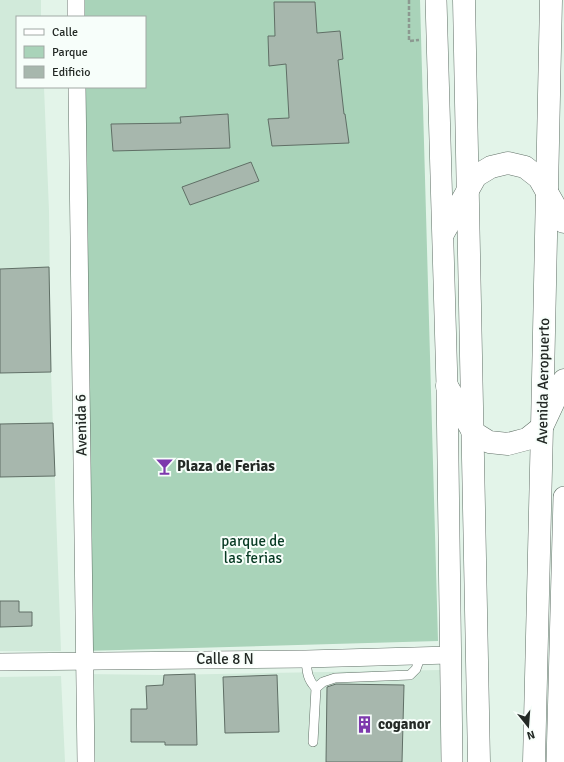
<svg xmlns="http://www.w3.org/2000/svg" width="564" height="762" viewBox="0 0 564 762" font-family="Signika,sans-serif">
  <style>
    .built { fill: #d1eada }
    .green { fill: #a9d3b9 }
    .building { fill: #a7b7ad; stroke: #606f66 }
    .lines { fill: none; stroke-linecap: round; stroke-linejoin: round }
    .service-casing { stroke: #627168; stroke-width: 10 }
    .minor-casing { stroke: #627168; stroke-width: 18 }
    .tertiary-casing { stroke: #627168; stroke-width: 22 }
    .secondary-casing { stroke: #627168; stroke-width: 23 }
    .path { stroke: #8c9890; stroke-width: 2.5; stroke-dasharray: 4 2; stroke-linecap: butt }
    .service { stroke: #fff; stroke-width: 9 }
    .minor { stroke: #fff; stroke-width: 17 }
    .tertiary { stroke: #fff; stroke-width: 21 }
    .secondary { stroke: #fff; stroke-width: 22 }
    .labels { text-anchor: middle; stroke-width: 4; stroke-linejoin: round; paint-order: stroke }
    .street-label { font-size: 15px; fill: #232925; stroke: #f7fefa }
    .poi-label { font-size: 15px; font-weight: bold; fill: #232925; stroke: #f7fefa; text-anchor: start }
    .park-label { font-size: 15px; fill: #073a23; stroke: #f7fefa }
  </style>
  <rect width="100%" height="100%" fill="#e3f4e9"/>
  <g class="built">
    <path d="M0 0H41V17H17V87H44L49 211 51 372 61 651H0Z"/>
    <path d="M440 670 442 762H88L84 674 164 675Z"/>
    <path d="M61 676 65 762H0V677Z"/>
  </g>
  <path class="green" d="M67 0H420L438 641 83 651 69 87H145V17H67Z"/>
  <g class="building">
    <path d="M274 2H315L317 33 340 31 343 59 338 60 344 114H345L349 143 272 146 268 119 289 118 286 64 269 66 268 36H275Z"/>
    <path d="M228 114 230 148 113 151 111 124 181 123 180 117Z"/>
    <path d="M251 162 259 181 190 205 182 187Z"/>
    <path d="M49 267 51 372 0 373V269Z"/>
    <path d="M53 423 55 476 0 477V424Z"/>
    <path d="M0 601H19V612H32V626L0 627Z"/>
    <path d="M195 674 197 745H165V742H131V709H147L146 686 163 685 164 675Z"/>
    <path d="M277 675 279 732 225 733 223 677Z"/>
    <path d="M336 684 404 685 402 762H326L327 687Z"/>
  </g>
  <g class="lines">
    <defs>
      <g id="service">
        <path d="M306 659C307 671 307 679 316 688"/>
        <path d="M313 742 316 688 323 682 335 678 410 675 416 669 421 655"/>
      </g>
      <g id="minor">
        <path d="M76 0V17"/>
        <path d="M77 87 86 762"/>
        <path d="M0 662 306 659 450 655"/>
      </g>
      <g id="tertiary">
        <path d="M436 0 447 386 452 762"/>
        <path d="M557 762 564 497"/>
      </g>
      <g id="secondary">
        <path d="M464 0 479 762"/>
        <path d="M444 232 476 176 491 167 508 163 525 167 539 178 564 222"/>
        <path d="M447 386 473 432 489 442 508 444 527 439 542 427 564 380"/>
        <path d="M534 762 542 427 551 0"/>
      </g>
    </defs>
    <use href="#service" class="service-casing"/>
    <use href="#minor" class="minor-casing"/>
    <use href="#tertiary" class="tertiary-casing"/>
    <use href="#secondary" class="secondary-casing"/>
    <path class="path" d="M409 0V41L419 40"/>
    <use href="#service" class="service"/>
    <use href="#minor" class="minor"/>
    <use href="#tertiary" class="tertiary"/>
    <use href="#secondary" class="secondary"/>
  </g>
  <defs>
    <symbol id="bar-bare" viewBox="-9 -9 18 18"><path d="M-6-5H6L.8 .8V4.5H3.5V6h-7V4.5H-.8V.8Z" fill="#7d39ad" stroke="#f7fefa" stroke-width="2.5" paint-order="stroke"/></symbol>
    <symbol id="building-bare" viewBox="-9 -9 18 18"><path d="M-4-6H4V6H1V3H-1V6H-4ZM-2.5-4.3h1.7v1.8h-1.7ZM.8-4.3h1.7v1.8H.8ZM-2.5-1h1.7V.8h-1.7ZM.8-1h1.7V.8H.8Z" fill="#7d39ad" stroke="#f7fefa" stroke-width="2.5" paint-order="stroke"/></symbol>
  </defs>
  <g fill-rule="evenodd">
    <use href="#bar-bare" x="152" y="454" width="25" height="25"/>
    <use href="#building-bare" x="352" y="712" width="25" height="25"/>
  </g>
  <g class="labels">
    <g class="street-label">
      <text transform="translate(543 381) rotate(-89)" y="5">Avenida Aeropuerto</text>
      <text transform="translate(81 425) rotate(-91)" y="5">Avenida 6</text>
      <text x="225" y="664">Calle 8 N</text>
    </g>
    <g class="poi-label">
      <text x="177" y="471">Plaza de Ferias</text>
      <text x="378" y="729">coganor</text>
    </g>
    <g class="park-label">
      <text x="253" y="546">parque de<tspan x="253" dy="17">las ferias</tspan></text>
    </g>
  </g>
  <rect x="16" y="16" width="130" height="72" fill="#f7fefa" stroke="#a2a9a5"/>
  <rect x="24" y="29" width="20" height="6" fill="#ffffff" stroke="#a2a9a5"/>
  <text x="52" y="36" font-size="12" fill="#232925">Calle</text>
  <rect x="24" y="46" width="20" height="12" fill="#a9d3b9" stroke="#a2a9a5"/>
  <text x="52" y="56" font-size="12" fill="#232925">Parque</text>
  <rect x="24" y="66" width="20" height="12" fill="#a7b7ad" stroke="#a2a9a5"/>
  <text x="52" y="76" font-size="12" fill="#232925">Edificio</text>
  <g transform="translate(528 726) rotate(163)" stroke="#f7fefa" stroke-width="3" paint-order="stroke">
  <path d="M0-3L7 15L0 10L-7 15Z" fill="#232925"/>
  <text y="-6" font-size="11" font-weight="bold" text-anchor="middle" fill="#232925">N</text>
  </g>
</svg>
